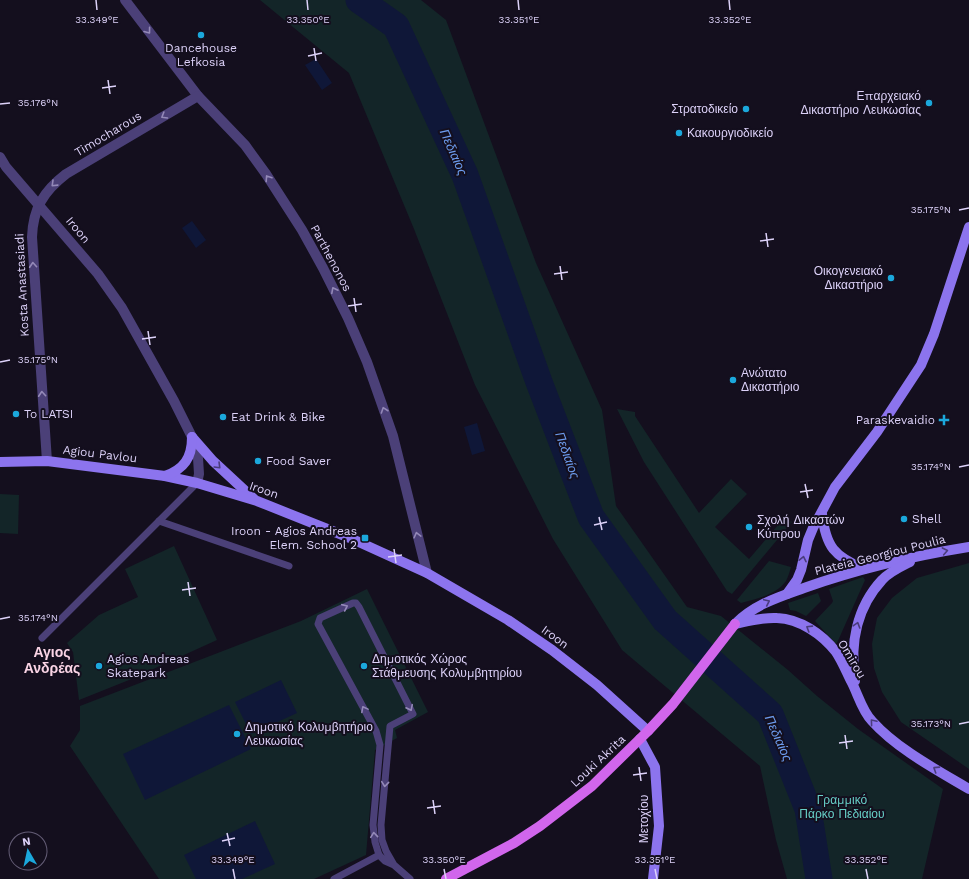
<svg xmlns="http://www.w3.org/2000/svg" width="969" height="879" viewBox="0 0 969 879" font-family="'Work Sans',sans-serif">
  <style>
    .green { fill: #132528 }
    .water { fill: #0f1738 }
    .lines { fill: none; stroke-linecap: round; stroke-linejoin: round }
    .river { stroke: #0f1738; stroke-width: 27 }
    .lane { stroke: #4b4078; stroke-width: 7 }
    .street { stroke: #4b4078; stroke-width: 10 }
    .secondary { stroke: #8c74ee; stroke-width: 10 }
    .primary { stroke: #d166ec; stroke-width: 10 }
    .oneway { stroke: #9489b8 }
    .oneway2 { stroke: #4a3c7c }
    .ticks { fill: none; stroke: #ddd2f9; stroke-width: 1.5 }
    .poi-dot { fill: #1ba8dc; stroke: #140f1e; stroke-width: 1.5 }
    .labels { text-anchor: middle; stroke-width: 4; stroke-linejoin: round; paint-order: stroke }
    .poi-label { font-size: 12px; fill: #ddd2f9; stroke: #140f1e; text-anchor: start }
    .street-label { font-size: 12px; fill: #ddd2f9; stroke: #140f1e }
    .park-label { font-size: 12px; fill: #67d0c8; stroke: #140f1e }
    .water-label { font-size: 13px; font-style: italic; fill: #6c9bed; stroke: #140f1e }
    .quarter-label { font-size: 14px; font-weight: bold; fill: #fad4e5; stroke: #140f1e }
    .ticks-label { font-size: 10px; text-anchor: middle; fill: #ddd2f9; stroke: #140f1e; stroke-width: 4; stroke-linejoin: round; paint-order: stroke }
  </style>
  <rect width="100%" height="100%" fill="#140f1e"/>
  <g class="green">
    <path d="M260 0H421L446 20 536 263 602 410 616 506 687 607 721 616 788 670 817 696 858 729 943 789 922 879H787L776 840 760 766 622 650 553 539 475 385 414 229 349 73Z"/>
    <path d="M617 409 635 412V416L699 513 731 479 747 494 715 527 749 559 785 517 792 522 732 594 727 591 644 462Z"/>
    <path d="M0 494 19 495 18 534 0 533Z"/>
    <path d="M174 546 217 640 129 680 79 700 73 652 67 643 99 615 138 597 125 569Z"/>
    <path d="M769 561 791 567C790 571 788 577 786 581 776 595 756 599 741 603L737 600Z"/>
    <path d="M969 563V769L901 722 882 692 874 668 872 644 877 618 892 598 917 578Z"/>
    <path d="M863 577 865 580 837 643H835L815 621 832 603 833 601 829 589Z"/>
    <path d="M367 589 428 712 395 730 397 738 375 750 366 855 314 879H159L70 746 80 730V706L301 621Z"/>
    <path d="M818 593 821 601 806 616 796 611 790 610 788 603Z"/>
  </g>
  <g class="water">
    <path d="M316 59 332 83 322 90 305 65Z"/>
    <path d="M192 221 206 240 196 248 182 228Z"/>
    <path d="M477 423 485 451 472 455 464 427Z"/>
    <path d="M281 680 297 713 251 734 235 702Z"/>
    <path d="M229 705 251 749 145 800 123 754Z"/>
    <path d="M255 821 275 864 242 879H196L184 855Z"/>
  </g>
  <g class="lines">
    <path class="river" d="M359 0 396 26 465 175 539 382 591 517 665 620 770 714 808 809 819 879"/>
    <g class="lane">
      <path d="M159 521 289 566"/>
      <path d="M42 638 197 483"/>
      <path d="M394 865 386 851 382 840 381 825 390 726 413 714 359 607 356 603H353L320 618 318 624 376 731 380 745 373 825 375 842 379 855 385 861 394 865 410 879"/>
      <path d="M334 879 379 855"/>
    </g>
    <g class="street">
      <path d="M125 0 198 96 245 145 266 174 302 230 323 268 348 318 367 362 393 436 427 573"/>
      <path d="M0 157 6 167 98 274 122 308 174 401 192 437 198 458 199 474 197 483"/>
      <path d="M47 461 32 237C33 208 44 191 66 174L198 96"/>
    </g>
    <g class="secondary">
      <path d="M192 437 213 461 254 499"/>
      <path d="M0 462 47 461 165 476 197 483 257 501 350 538 427 573 508 620 552 650 597 685 648 731"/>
      <path d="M165 476C184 469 192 458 192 437"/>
      <path d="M822 514C826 547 834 556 864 569"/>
      <path d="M787 594 797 580 801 570 808 540 813 528 835 487 877 432 921 365 934 334 969 227"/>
      <path d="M735 624C749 621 763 617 777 618 800 619 822 634 836 652 842 661 846 671 851 681 858 694 862 711 872 721 897 749 937 770 969 789"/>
      <path d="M735 624C755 604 779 597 804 588 858 569 913 556 969 547"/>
      <path d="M855 681C850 645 856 608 882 580 889 572 900 567 910 562"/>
      <path d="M640 739 655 767 659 826 653 879"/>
    </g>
    <path class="primary" d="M446 879 514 843 540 826 592 786 648 731 673 704 735 624"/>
  </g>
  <defs><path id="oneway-chevron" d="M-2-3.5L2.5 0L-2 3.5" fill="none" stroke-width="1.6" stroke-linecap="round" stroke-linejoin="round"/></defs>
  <g class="oneway">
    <use href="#oneway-chevron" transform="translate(148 31) rotate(53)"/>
    <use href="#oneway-chevron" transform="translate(164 116) rotate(149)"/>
    <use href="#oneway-chevron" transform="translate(268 178) rotate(-123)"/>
    <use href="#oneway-chevron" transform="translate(54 184) rotate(136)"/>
    <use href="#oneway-chevron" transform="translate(33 265) rotate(-94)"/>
    <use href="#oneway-chevron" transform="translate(334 290) rotate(-117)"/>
    <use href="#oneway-chevron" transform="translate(42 394) rotate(-94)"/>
    <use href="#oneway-chevron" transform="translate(384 410) rotate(-109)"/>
    <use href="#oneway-chevron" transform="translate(417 535) rotate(-104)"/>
    <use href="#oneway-chevron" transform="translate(345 607) rotate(-24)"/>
    <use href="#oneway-chevron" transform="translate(410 708) rotate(64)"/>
    <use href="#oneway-chevron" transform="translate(364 709) rotate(-118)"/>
    <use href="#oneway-chevron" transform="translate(385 784) rotate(96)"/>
    <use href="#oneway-chevron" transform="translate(374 835) rotate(-96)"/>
  </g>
  <g class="oneway2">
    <use href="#oneway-chevron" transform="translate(218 466) rotate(45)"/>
    <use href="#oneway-chevron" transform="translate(945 551) rotate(-11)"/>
    <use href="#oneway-chevron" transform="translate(803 559) rotate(-78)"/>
    <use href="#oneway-chevron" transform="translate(767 602) rotate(-25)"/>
    <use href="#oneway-chevron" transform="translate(857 625) rotate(-73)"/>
    <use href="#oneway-chevron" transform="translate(809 628) rotate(-148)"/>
    <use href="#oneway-chevron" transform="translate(873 722) rotate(-130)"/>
    <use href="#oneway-chevron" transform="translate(936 769) rotate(-147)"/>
  </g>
  <path class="ticks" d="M96 0 97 10M307 0 308 10M518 0 519 10M729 0 730 10M314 48 316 61M308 56 322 53M108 80 110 94M102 88 116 86M0 104 10 103M959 210 969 208M766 233 768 247M760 241 774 239M560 266 562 280M554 274 568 272M354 298 356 312M348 306 362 304M148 331 150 345M142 339 156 337M0 362 10 360M959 467 969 465M805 484 808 498M800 492 813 490M599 517 602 530M594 525 607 522M394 549 396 563M388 557 402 555M188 582 190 596M182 590 196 588M0 619 10 617M959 724 969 722M845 735 847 749M839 743 853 741M639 767 641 781M633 775 647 773M433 800 435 814M427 808 441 806M227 833 230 846M222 841 235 838M233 869 235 879M444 869 446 879M655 869 657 879M866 869 868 879"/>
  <g class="poi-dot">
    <circle cx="201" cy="35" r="4"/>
    <circle cx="929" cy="103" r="4"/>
    <circle cx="746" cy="109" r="4"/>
    <circle cx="679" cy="133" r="4"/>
    <circle cx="891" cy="278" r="4"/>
    <circle cx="733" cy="380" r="4"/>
    <circle cx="16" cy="414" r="4"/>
    <circle cx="223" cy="417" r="4"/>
    <path d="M942 414h4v4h4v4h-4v4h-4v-4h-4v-4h4z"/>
    <circle cx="258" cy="461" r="4"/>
    <circle cx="904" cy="519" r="4"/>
    <circle cx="749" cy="527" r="4"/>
    <rect x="361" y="534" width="8" height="8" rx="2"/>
    <circle cx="99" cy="666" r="4"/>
    <circle cx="364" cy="666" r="4"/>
    <circle cx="237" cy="734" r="4"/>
  </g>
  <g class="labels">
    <g class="poi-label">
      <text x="201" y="52" text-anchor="middle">Dancehouse<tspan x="201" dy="14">Lefkosia</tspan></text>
      <text x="921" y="100" text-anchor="end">Επαρχειακό<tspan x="921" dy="14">Δικαστήριο Λευκωσίας</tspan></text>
      <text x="738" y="113" text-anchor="end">Στρατοδικείο</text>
      <text x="687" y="137">Κακουργιοδικείο</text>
      <text x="883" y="275" text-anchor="end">Οικογενειακό<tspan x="883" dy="14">Δικαστήριο</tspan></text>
      <text x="741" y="377">Ανώτατο<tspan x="741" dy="14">Δικαστήριο</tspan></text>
      <text x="24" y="418">To LATSI</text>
      <text x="231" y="421">Eat Drink &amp; Bike</text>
      <text x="935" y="424" text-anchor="end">Paraskevaidio</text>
      <text x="266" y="465">Food Saver</text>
      <text x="912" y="523">Shell</text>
      <text x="757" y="524">Σχολή Δικαστών<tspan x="757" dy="14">Κύπρου</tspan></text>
      <text x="357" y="535" text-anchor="end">Iroon - Agios Andreas<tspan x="357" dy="14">Elem. School 2</tspan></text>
      <text x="107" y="663">Agios Andreas<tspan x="107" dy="14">Skatepark</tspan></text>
      <text x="372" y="663">Δημοτικός Χώρος<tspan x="372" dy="14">Στάθμευσης Κολυμβητηρίου</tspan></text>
      <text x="245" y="731">Δημοτικό Κολυμβητήριο<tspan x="245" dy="14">Λευκωσίας</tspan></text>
    </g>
    <g class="street-label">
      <text transform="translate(108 134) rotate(-31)" y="4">Timocharous</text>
      <text transform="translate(78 230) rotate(50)" y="4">Iroon</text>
      <text transform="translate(331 258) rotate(62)" y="4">Parthenonos</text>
      <text transform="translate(22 285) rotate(-93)" y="4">Kosta Anastasiadi</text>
      <text transform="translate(100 454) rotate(7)" y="4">Agiou Pavlou</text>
      <text transform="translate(264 490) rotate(19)" y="4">Iroon</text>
      <text transform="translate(880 555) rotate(-14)" y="4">Plateia Georgiou Poulia</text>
      <text transform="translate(555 637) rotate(36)" y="4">Iroon</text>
      <text transform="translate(852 659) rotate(59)" y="4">Omirou</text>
      <text transform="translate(598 761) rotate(-43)" y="4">Louki Akrita</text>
      <text transform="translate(644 819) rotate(-90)" y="4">Μετοχίου</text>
    </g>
    <g class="park-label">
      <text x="842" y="804">Γραμμικό<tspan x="842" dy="14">Πάρκο Πεδιαίου</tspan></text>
    </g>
    <g class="water-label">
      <text transform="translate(454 152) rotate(66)" y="5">Πεδιαίος</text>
      <text transform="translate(568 455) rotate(70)" y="5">Πεδιαίος</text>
      <text transform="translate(779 738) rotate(66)" y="5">Πεδιαίος</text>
    </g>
    <g class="quarter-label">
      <text x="52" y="657">Αγιος<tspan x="52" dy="16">Ανδρέας</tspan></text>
    </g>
  </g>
  <g class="ticks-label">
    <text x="97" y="23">33.349°E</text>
    <text x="308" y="23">33.350°E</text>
    <text x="519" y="23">33.351°E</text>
    <text x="730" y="23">33.352°E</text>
    <text x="38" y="106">35.176°N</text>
    <text x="931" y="213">35.175°N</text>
    <text x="38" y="363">35.175°N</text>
    <text x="931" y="470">35.174°N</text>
    <text x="38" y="621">35.174°N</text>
    <text x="931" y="727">35.173°N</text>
    <text x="233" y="863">33.349°E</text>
    <text x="444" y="863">33.350°E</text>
    <text x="655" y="863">33.351°E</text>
    <text x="866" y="863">33.352°E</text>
  </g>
  <g transform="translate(28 851) rotate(351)"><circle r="19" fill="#140f1e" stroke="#645d76"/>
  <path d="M0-3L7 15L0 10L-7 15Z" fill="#1ba8dc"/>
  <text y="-6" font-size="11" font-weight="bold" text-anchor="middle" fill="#ddd2f9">N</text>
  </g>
</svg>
